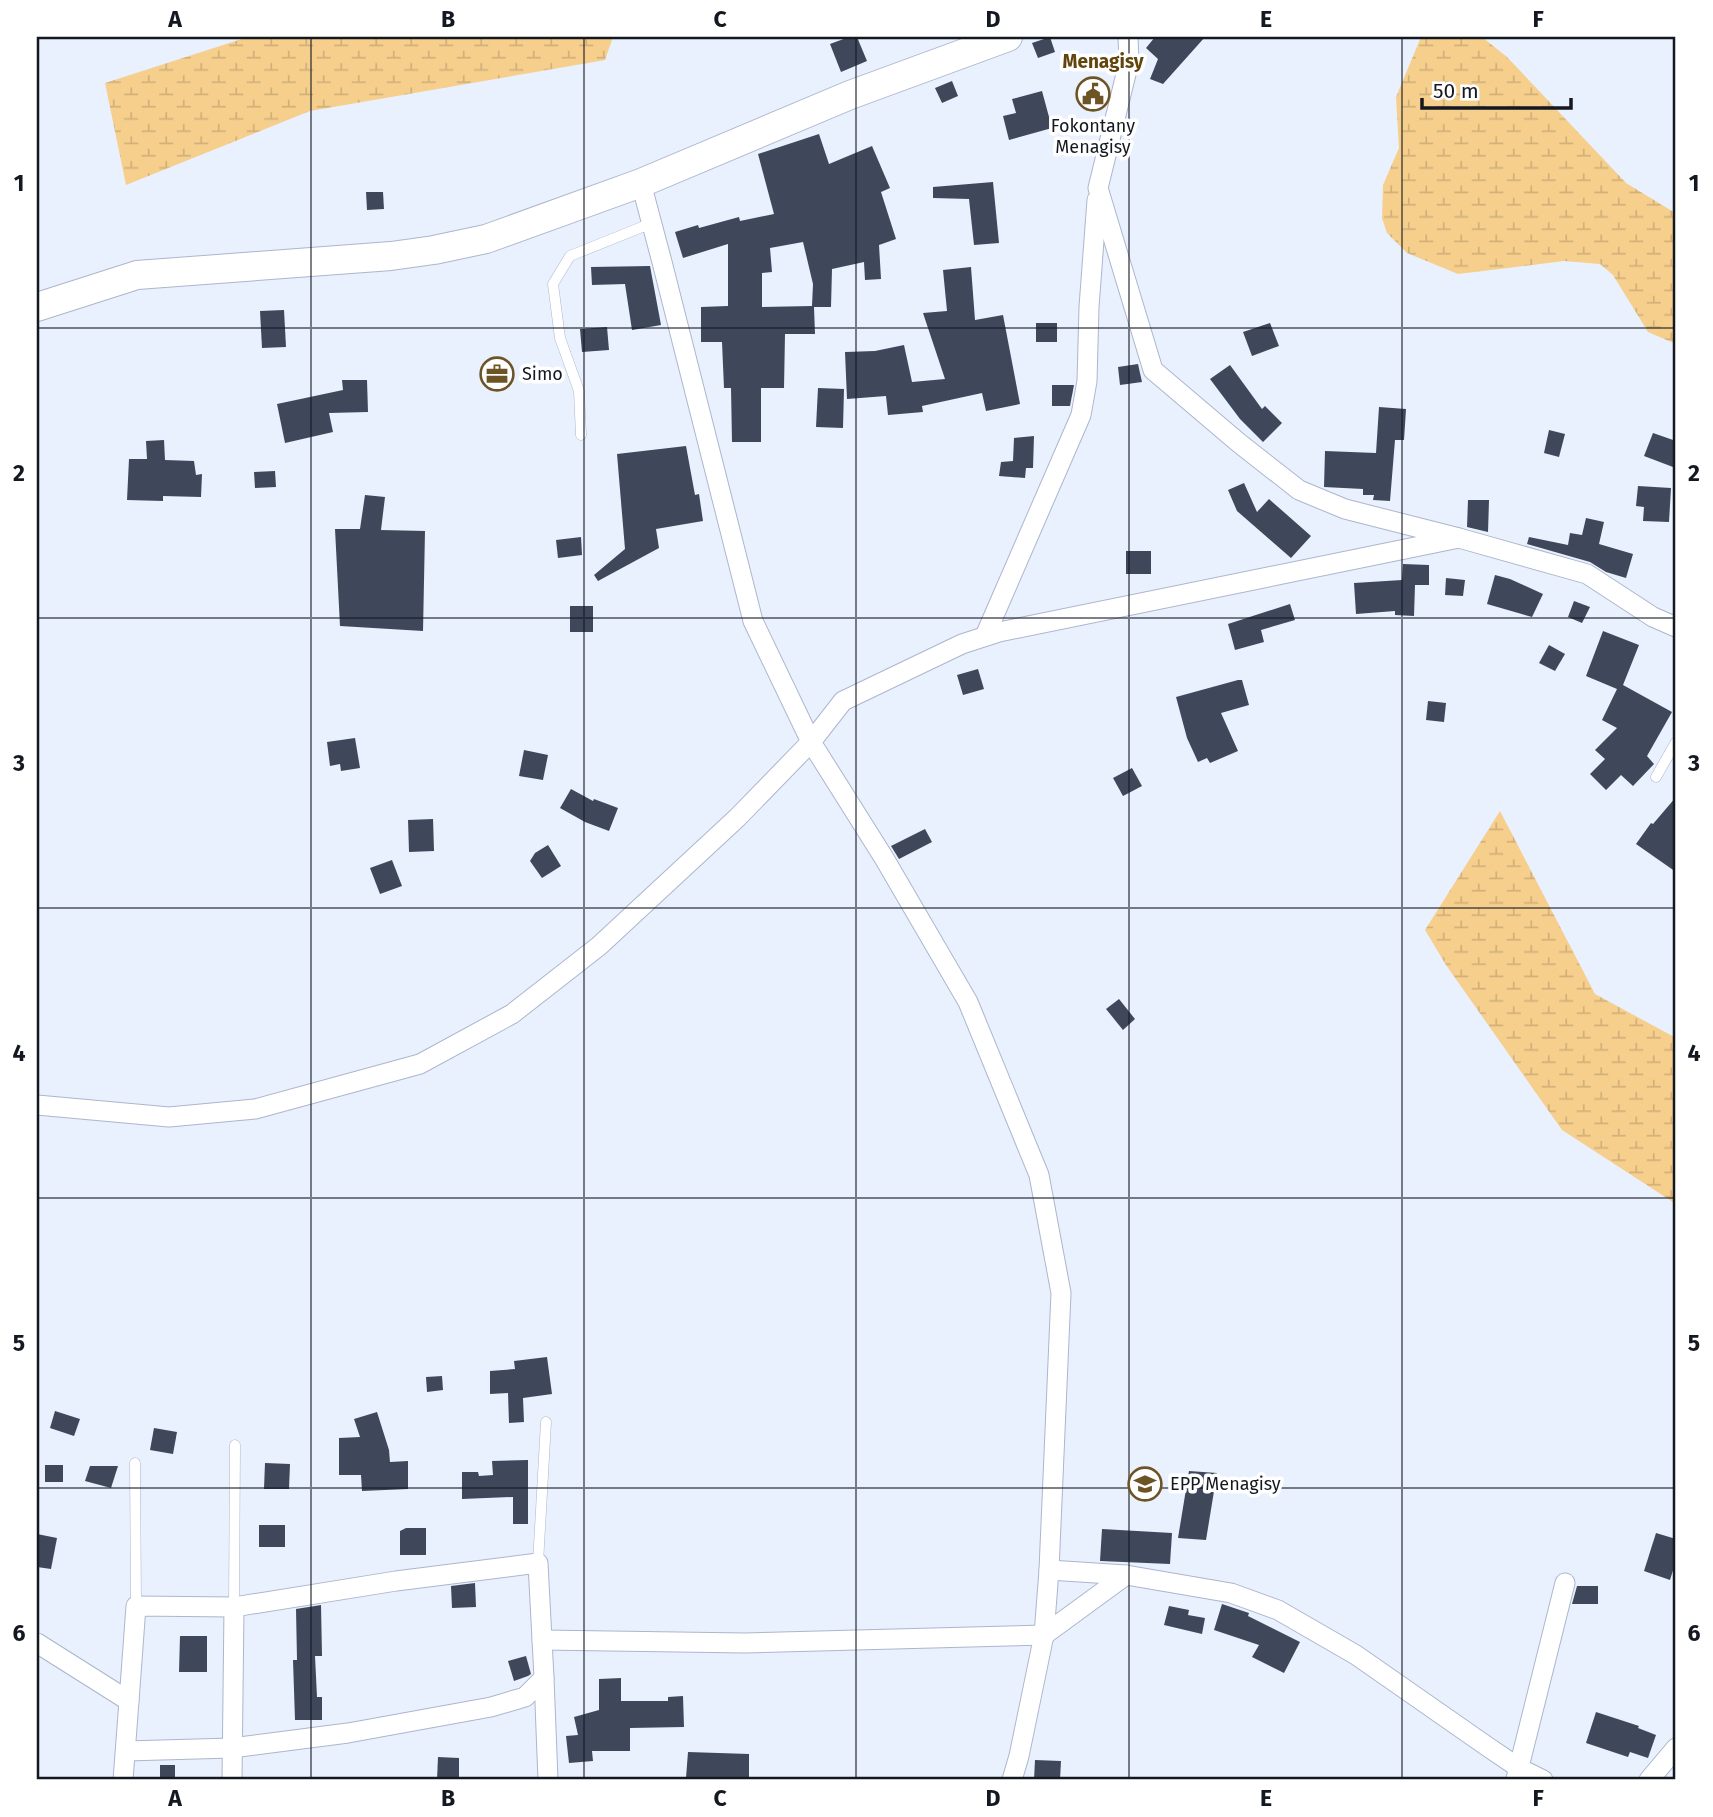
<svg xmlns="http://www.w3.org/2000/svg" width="1713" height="1817" viewBox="0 0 1713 1817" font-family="'Fira Sans',sans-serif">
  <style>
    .wetland { fill: url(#wetland-marsh) }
    .building { fill: #3f485b; fill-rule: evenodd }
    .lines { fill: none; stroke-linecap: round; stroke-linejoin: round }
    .lane-casing { stroke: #acb6cc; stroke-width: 11 }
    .street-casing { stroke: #acb6cc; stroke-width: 21 }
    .secondary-casing { stroke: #acb6cc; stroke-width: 30 }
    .lane { stroke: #fff; stroke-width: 10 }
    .street { stroke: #fff; stroke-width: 19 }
    .secondary { stroke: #fff; stroke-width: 28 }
    .grid { fill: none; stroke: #141820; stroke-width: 2; stroke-opacity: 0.55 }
    .labels { text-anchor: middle; stroke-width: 7; stroke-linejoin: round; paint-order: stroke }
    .poi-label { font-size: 18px; fill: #141820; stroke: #fff; text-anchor: start }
    .neighbourhood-label { font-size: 19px; font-weight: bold; fill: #61450a; stroke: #fff }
    .neatline { fill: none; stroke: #141820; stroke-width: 2.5 }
    .grid-label { font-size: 23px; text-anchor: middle; font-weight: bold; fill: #141820 }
  </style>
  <defs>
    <pattern id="wetland-marsh" width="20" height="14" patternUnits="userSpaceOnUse" patternTransform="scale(1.75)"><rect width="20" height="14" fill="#f6cf8d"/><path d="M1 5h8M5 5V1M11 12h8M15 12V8" fill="none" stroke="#d2b179"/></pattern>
  </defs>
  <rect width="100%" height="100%" fill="#e9f0fe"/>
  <g class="wetland">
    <path d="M248 37H613L605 60 310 111 126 185 105 83Z"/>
    <path d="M1421 37H1482L1507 57 1626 183 1672 211 1676 212V344L1648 332 1613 275 1600 264 1564 261 1458 274 1407 253 1387 233 1382 218 1383 185 1399 148 1396 97Z"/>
    <path d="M1500 811 1595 994 1676 1038V1204L1562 1130 1446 965 1425 930Z"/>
  </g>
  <g class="building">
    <path d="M849 37H857L867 61 841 72 830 44Z"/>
    <path d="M1050 37 1055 52 1038 58 1032 43Z"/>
    <path d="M1155 37H1205L1163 84 1150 79 1158 59 1146 48Z"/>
    <path d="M1097 80 1102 104 1087 107 1082 83Z"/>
    <path d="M952 81 958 96 942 103 935 88Z"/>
    <path d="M1042 91 1052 128 1009 140 1003 116 1016 113 1012 99Z"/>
    <path d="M819 134 829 164 872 146 890 188 881 192 896 239 879 245 881 279 865 280 864 262 832 269 831 307H814L815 334H785L784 388H761V442H732L731 388H724L722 342H701V307L728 306V244L683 258 675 232 698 225 699 228 739 217 740 221 774 214 758 154ZM803 242 813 284 812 306 762 307V273L772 272 770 248Z"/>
    <path d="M993 182 999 243 974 245 969 199 933 198V187Z"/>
    <path d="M366 192H383L384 209 367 210Z"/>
    <path d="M650 266 661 325 632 330 625 284 592 285 591 267Z"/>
    <path d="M971 267 975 320 1003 315 1020 404 986 411 982 393 922 406 923 412 888 415 886 396 847 399 845 352 875 351 904 345 912 382 945 379 923 313 947 311 943 270Z"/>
    <path d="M284 310 286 347 262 348 260 311Z"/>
    <rect x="1036" y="323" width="21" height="19"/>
    <path d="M1270 323 1279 346 1252 356 1243 332Z"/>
    <path d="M607 327 609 350 582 352 580 329Z"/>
    <path d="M1138 364 1142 382 1120 385 1118 367Z"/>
    <path d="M1230 365 1262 409 1265 406 1282 423 1263 442 1240 419 1210 379Z"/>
    <path d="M342 380H367L368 412 329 413 333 432 285 443 277 404 343 390Z"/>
    <path d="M1052 385H1074L1070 406H1052Z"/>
    <path d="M818 388 844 389 843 428 816 427Z"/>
    <path d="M1379 407 1406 409 1404 440H1395L1390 501 1373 500 1374 495H1363V489L1324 487 1325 451 1376 453Z"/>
    <path d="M1549 430 1565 434 1559 457 1544 453Z"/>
    <path d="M1653 433 1676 441V459L1673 467 1644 456Z"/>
    <path d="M1034 436 1033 468H1026L1025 478 999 476 1001 462 1013 461 1014 438Z"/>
    <path d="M164 440 165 460 194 461 196 475 202 474 201 497 163 496V501L127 500 129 459H147L146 441Z"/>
    <path d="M686 446 695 495 699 494 703 521 656 529 659 548 598 581 594 575 625 549 617 454Z"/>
    <path d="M275 471 276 487 255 488 254 472Z"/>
    <path d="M1244 483 1257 512 1269 499 1311 536 1291 558 1237 511 1228 490Z"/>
    <path d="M1638 486 1671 488 1669 522 1643 521 1644 507 1636 506Z"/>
    <path d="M365 495 385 497 381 530 425 531 423 631 340 626 335 529H360Z"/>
    <path d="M1468 500H1489L1488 532 1467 527Z"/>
    <path d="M1586 518 1604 522 1599 544 1633 554 1626 578 1606 572 1590 562 1527 544 1529 537 1568 545 1570 533 1582 535Z"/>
    <path d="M581 537 582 555 558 558 556 540Z"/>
    <rect x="1126" y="551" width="25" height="23"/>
    <path d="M1403 564 1429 565V585H1415L1414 616 1395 615V611L1356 614 1354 583 1402 580Z"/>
    <path d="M1495 575 1510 579 1543 594 1532 617 1487 604Z"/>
    <path d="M1446 578 1465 580 1463 596 1445 595Z"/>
    <path d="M1574 601 1590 607 1582 623 1568 617Z"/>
    <path d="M1290 604 1295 620 1261 630 1264 642 1235 650 1228 624Z"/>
    <rect x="570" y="606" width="23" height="26"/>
    <path d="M1603 631 1639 645 1623 685 1672 712 1647 756 1654 764 1633 786 1621 775 1606 790 1590 774 1605 759 1595 750 1617 728 1602 720 1617 689 1586 676Z"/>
    <path d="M1549 645 1565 654 1555 671 1539 663Z"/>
    <path d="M978 669 984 689 963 695 957 675Z"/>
    <path d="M1238 680H1242L1249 705 1221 713 1238 751 1210 763 1207 758 1198 762 1187 738 1176 697Z"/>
    <path d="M1428 701 1446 703 1444 722 1426 720Z"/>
    <path d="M355 738 360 768 341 771 340 764 330 766 327 742Z"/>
    <path d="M524 750 548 755 543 780 519 776Z"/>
    <path d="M1132 768 1142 786 1123 796 1113 778Z"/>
    <path d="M571 789 593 801 594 799 618 808 609 831 585 822 560 808Z"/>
    <path d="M1676 797V872L1636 844 1651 823 1653 824Z"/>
    <path d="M433 819 434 851 409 852 408 820Z"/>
    <path d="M925 829 932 842 899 859 891 846Z"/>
    <path d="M548 845 561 866 542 878 530 861 535 853Z"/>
    <path d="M392 860 402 886 380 894 370 868Z"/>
    <path d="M1119 999 1135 1019 1123 1030 1106 1009Z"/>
    <path d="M547 1357 552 1394 523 1398 524 1422 509 1423 508 1393 490 1394V1371L515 1369 514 1361Z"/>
    <path d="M442 1376 443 1390 427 1392 426 1377Z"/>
    <path d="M55 1411 80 1419 74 1436 50 1428Z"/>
    <path d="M377 1412 389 1450 390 1462 408 1461V1489L362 1491 361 1475H339V1438L360 1437 354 1419Z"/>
    <path d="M154 1428 177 1432 173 1454 150 1450Z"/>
    <path d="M528 1460V1524H513V1497L462 1499V1472H478L479 1476 493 1475 492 1461Z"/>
    <path d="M265 1463 290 1464 289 1489H264Z"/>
    <rect x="45" y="1465" width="18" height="17"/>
    <path d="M90 1466H118L111 1488 85 1481Z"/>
    <path d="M1189 1471 1217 1473 1206 1540 1178 1538Z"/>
    <rect x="259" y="1525" width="26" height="22"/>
    <path d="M406 1528H426V1555H400V1531Z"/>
    <path d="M1102 1529 1172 1533 1170 1564 1100 1561Z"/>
    <path d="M1656 1533 1676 1539V1561L1670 1580 1644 1571Z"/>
    <path d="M37 1534 57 1538 51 1569 37 1567Z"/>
    <path d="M475 1583 476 1607 452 1608 451 1586Z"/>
    <path d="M1577 1586H1598V1604H1572Z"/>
    <path d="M1222 1604 1249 1613 1248 1616 1300 1642 1284 1673 1252 1657 1259 1645 1214 1630Z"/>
    <path d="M321 1605 322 1656H315L317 1697H322V1720H295L293 1660H297L296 1609Z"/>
    <path d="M1169 1606 1189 1610 1188 1615 1205 1618 1202 1634 1164 1625Z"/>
    <path d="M180 1636H207V1672H179Z"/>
    <path d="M526 1656 531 1674 528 1676 514 1681 508 1661Z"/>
    <path d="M621 1678V1701H668V1697L683 1696 684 1727 630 1728V1751H592L593 1761 569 1763 566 1736 578 1735 574 1717 599 1710V1679Z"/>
    <path d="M1596 1712 1639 1726 1638 1728 1656 1735 1648 1758 1630 1752 1628 1757 1586 1743Z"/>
    <path d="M688 1752 749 1754V1779L712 1780 686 1778Z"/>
    <path d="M438 1757 459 1758V1780H437Z"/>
    <path d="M1035 1760 1061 1761 1060 1780H1034Z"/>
    <rect x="160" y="1765" width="15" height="15"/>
  </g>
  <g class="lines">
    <defs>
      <g id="lane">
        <path d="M581 435 579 391 560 338 553 284 570 256 652 223"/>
        <path d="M1656 777 1676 742"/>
        <path d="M135 1463 136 1606"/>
        <path d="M538 1563 546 1422"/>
        <path d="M234 1607 235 1445"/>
      </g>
      <g id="street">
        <path d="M1128 37 1129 62 1098 188 1153 370 1239 443 1299 490 1345 509 1459 538 1587 574 1653 617 1676 627"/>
        <path d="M641 183 662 262 753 621 811 742 884 858 968 1002 1039 1175 1061 1293 1049 1570 1044 1635 1019 1756 1012 1780"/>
        <path d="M985 636 1081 415 1087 381 1089 307 1097 200"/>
        <path d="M37 1105 169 1117 255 1109 420 1064 512 1014 599 946 737 818 811 742 843 701 962 644 999 632 1459 538"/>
        <path d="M1049 1570 1126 1575 1231 1593 1278 1610 1356 1655 1488 1747 1519 1768 1543 1780"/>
        <path d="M542 1640 745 1643 1044 1635 1126 1575"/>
        <path d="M37 1643 129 1701 123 1780"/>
        <path d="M544 1678 548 1780"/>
        <path d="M126 1751 232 1748 348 1733 491 1707 525 1697 544 1678 538 1563 396 1581 234 1607 136 1606 129 1701"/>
        <path d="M1516 1779 1565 1583"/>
        <path d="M232 1780 234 1607"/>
        <path d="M1649 1780 1676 1748"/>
      </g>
      <path id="secondary" d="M37 307 137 275 391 256 434 250 486 239 641 183 850 95 1008 37"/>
    </defs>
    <use href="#lane" class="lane-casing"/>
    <use href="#street" class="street-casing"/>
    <use href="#secondary" class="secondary-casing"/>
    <use href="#lane" class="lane"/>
    <use href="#street" class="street"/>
    <use href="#secondary" class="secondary"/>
  </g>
  <path class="grid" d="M311 37V1780M584 37V1780M856 37V1780M1129 37V1780M1402 37V1780M37 328H1676M37 618H1676M37 908H1676M37 1198H1676M37 1488H1676"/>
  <defs>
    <symbol id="civic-ring" viewBox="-11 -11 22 22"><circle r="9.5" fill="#fff" stroke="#6d5425" stroke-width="1.5"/><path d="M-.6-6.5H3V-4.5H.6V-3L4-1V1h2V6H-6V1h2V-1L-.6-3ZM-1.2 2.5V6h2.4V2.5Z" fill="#6d5425"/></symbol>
    <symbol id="office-ring" viewBox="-11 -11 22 22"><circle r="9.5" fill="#fff" stroke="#6d5425" stroke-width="1.5"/><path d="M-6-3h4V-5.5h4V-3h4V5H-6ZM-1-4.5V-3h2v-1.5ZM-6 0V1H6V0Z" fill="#6d5425"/></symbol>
    <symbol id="school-ring" viewBox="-11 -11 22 22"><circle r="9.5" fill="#fff" stroke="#6d5425" stroke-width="1.5"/><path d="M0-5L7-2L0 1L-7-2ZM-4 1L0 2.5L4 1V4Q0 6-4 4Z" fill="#6d5425"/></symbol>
  </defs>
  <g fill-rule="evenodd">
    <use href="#civic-ring" x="1074" y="75" width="38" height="38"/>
    <use href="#office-ring" x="478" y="355" width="38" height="38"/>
    <use href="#school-ring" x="1126" y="1465" width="38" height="38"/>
  </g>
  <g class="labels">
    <g class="poi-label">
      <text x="1093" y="132" text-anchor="middle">Fokontany<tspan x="1093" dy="21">Menagisy</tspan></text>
      <text x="522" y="380">Simo</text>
      <text x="1170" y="1490">EPP Menagisy</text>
    </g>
    <g class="neighbourhood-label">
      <text x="1103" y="68">Menagisy</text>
    </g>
  </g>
  <rect width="1713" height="1817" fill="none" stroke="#ffffff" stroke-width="77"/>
  <path d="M1422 98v10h149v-10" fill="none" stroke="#141820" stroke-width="3.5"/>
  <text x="1433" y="98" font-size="21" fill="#141820" stroke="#ffffff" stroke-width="5" paint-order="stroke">50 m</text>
  <rect x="38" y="38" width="1636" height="1740" class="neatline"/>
  <g class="grid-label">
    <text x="175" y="27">A</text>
    <text x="448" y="27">B</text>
    <text x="720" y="27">C</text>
    <text x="993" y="27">D</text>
    <text x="1266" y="27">E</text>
    <text x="1538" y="27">F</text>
    <text x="19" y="191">1</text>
    <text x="1694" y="191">1</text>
    <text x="19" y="481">2</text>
    <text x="1694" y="481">2</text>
    <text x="19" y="771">3</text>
    <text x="1694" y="771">3</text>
    <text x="19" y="1061">4</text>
    <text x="1694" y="1061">4</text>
    <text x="19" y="1351">5</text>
    <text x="1694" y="1351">5</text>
    <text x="19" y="1641">6</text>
    <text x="1694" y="1641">6</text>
    <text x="175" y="1806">A</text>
    <text x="448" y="1806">B</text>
    <text x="720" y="1806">C</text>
    <text x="993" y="1806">D</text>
    <text x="1266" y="1806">E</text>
    <text x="1538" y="1806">F</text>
  </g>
</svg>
